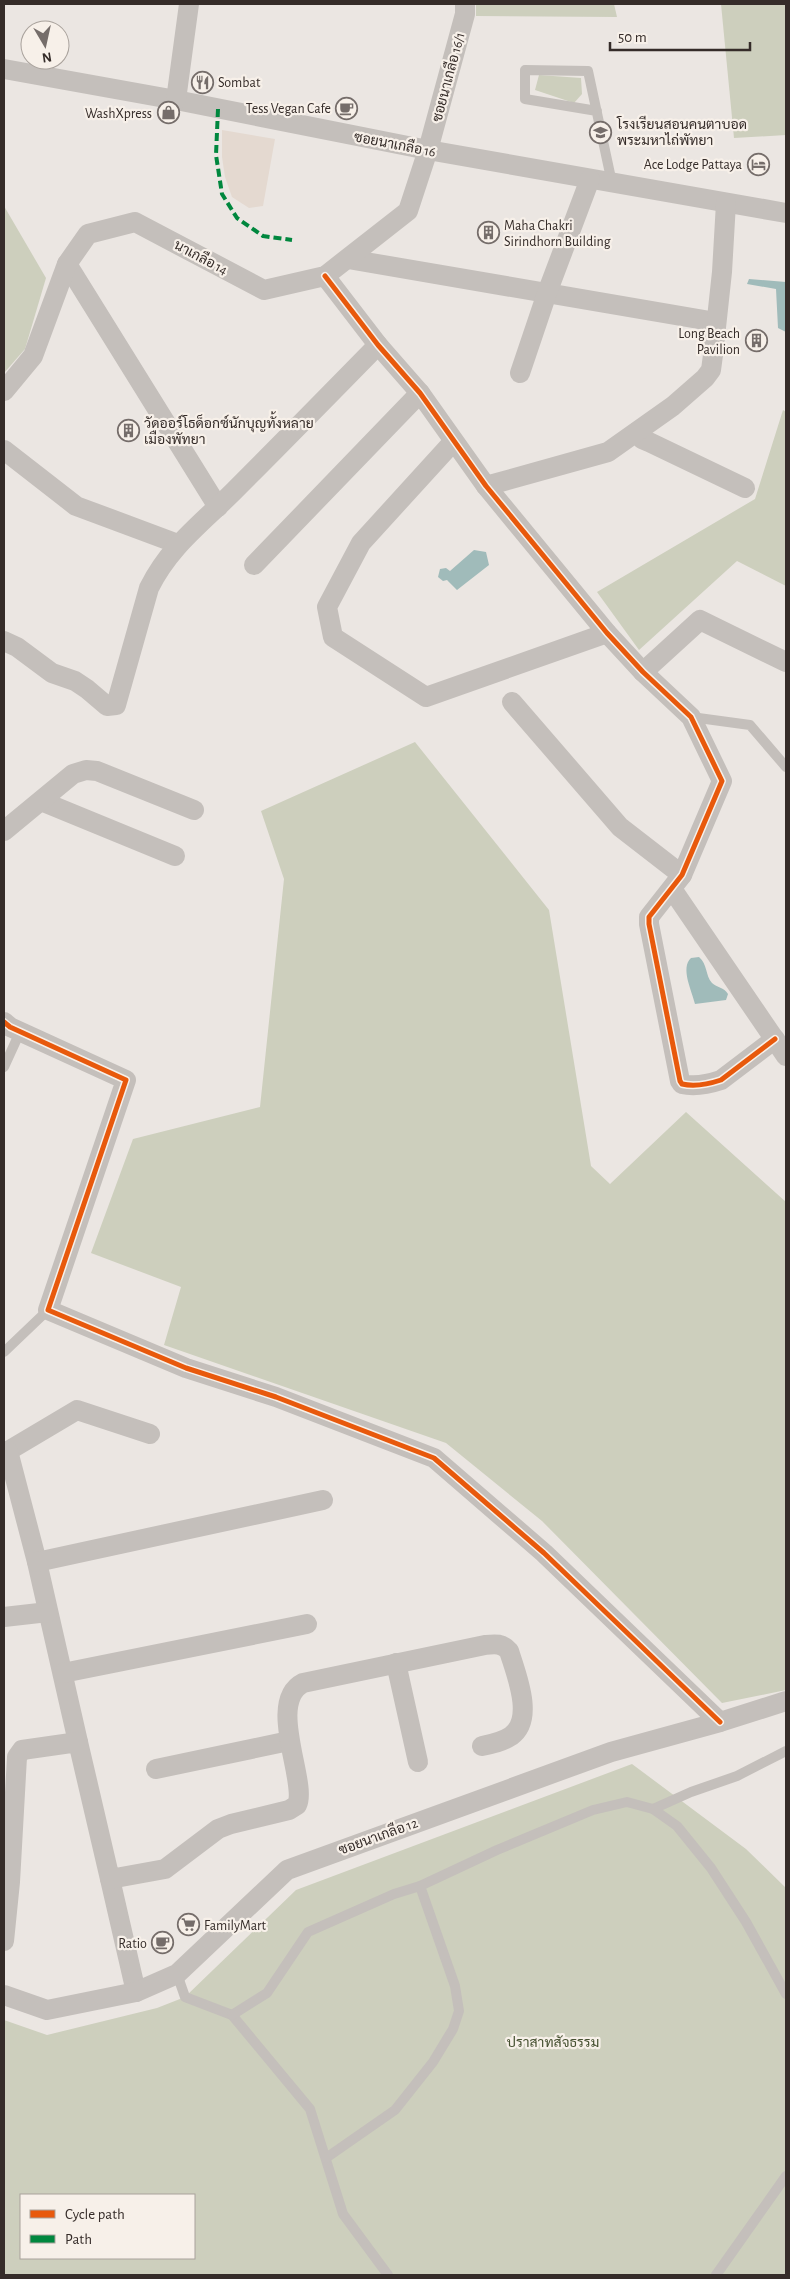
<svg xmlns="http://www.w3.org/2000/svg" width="790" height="2279" viewBox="0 0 790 2279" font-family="'Alegreya Sans',Sarabun,sans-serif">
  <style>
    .green { fill: #cdcfbd; fill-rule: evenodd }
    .plaza { fill: #e4d9d0 }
    .water { fill: #a0bbba }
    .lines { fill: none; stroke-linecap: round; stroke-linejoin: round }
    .lane { stroke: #c4bfbb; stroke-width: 10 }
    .street { stroke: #c4bfbb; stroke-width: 20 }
    .quiet { stroke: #00873e; stroke-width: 4; stroke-dasharray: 8 4; stroke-linecap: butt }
    .cycleway-casing { stroke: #f7f0e9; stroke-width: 8 }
    .cycleway { stroke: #e8590c; stroke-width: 5 }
    .labels { text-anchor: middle; stroke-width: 4.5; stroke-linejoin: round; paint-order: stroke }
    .street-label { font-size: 14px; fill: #352c29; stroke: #f7f0e9 }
    .poi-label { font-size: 14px; fill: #352c29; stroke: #f7f0e9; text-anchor: start }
    .park-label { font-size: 14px; fill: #455030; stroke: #f7f0e9 }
  </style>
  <rect width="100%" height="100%" fill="#ebe6e2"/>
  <g class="green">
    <path d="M476 4H614L617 17 476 16Z"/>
    <path d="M721 4H786V135L734 138Z"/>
    <path d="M539 75 581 78 582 94 574 103 535 90Z"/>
    <path d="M4 206 46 278 25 349 4 373Z"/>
    <path d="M783 410 786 412V586L737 561 639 650 597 592 755 499Z"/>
    <path d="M415 742 549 910 591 1166 610 1184 686 1112 786 1202V1690L722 1703 542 1521 446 1443 164 1345 181 1287 91 1253 133 1139 260 1107 284 879 261 811Z"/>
    <path d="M632 1764 746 1849 786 1888V2275H4V2020L47 2035 157 2008 185 1997 296 1890ZM21 2195H194V2258H21Z"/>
  </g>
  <path class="plaza" d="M222 130 275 139 263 206 249 208 232 197 225 177 222 157Z"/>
  <g class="water">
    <path d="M749 279 786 282V332L778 328 776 289 747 284Z"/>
    <path d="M474 550 486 552 489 565 457 590 447 580 443 581 438 577 440 569 446 568 450 571Z"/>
    <path d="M699 957C708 965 705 975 712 983 717 988 724 987 728 994L726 1000 695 1004C692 991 680 968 691 958Z"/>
  </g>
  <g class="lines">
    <g class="lane">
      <path d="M597 111 525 99V70L588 71 612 183"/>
      <path d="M691 717 750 725 786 767"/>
      <path d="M4 1067 20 1032"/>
      <path d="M4 1352 48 1310"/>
      <path d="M653 1809 691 1792 737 1776 786 1751"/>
      <path d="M177 1974 185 1997 232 2015 310 2109 343 2214 388 2275"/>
      <path d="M232 2015 267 1993 308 1932 394 1894 420 1886 497 1850 593 1810 627 1802 653 1809 677 1826 711 1868 746 1922 786 1994"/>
      <path d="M326 2158 395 2110 433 2062 453 2029 459 2011 455 1986 420 1886"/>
      <path d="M716 2275 786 2176"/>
    </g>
    <g class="street">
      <path d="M4 69 176 100 428 150 786 213"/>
      <path d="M176 100 189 4"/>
      <path d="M348 259 716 322"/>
      <path d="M67 264 218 507"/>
      <path d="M325 276 378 345 420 393 486 486 607 633 643 672 691 717 722 781 682 875 649 917V924L680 1081 682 1084C695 1087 709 1084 721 1080L775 1039"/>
      <path d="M520 373 547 293 590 179"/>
      <path d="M4 391 33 356 67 264 88 234 135 222 264 290 325 276 408 211 428 150 465 14V4"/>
      <path d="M637 432 642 439 649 442 745 488"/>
      <path d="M453 442 361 543 327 607 333 637 426 697 607 633"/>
      <path d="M4 450 76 506 178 544"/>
      <path d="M486 486 608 452 673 406 705 378 711 370 713 355 722 272 726 203"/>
      <path d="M254 565 420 393"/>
      <path d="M4 641 17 647 52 673 75 681 87 689 107 706 116 705 149 588C170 546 201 524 234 491 282 443 330 394 378 345"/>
      <path d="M643 672 700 620 786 662"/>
      <path d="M512 702 620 827 682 875"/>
      <path d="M41 801 175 856"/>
      <path d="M4 831 73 774 86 770 97 771 194 810"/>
      <path d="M672 889 786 1056"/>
      <path d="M4 1022 10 1027 126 1080 48 1310 186 1368 276 1397 434 1458 544 1553 720 1722"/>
      <path d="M8 1451 77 1410 150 1434"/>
      <path d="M4 1455 8 1451 37 1562 78 1742"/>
      <path d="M37 1562 323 1500"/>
      <path d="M4 1617 48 1612"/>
      <path d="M396 1663 418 1762"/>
      <path d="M63 1673 307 1624"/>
      <path d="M156 1769 289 1741"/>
      <path d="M110 1879 136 1992"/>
      <path d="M4 1941 10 1882 17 1757 22 1750 78 1742 110 1879 165 1869 218 1829 231 1824 289 1810 297 1805C308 1783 266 1702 303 1683L485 1645C495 1644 502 1643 509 1651 516 1674 535 1719 511 1736 502 1742 492 1744 482 1746"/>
      <path d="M4 1995 47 2010 136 1992 177 1974 287 1870 611 1752 720 1722 786 1701"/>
    </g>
    <path class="quiet" d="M218 109 216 155 222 194 237 218 263 236 292 240"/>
    <defs>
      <g id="cycleway">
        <path d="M325 276 378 345 420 393 486 486 607 633 643 672 691 717 722 781 682 875 649 917V924L680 1081 682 1084C695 1087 709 1084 721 1080L775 1039"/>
        <path d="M4 1022 10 1027 126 1080 48 1310 186 1368 276 1397 434 1458 544 1553 720 1722"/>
      </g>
    </defs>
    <use href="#cycleway" class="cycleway-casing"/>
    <use href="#cycleway" class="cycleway"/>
  </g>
  <defs>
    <symbol id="restaurant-ring" viewBox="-11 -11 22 22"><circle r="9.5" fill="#f7f0e9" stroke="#756d6a" stroke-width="1.5"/><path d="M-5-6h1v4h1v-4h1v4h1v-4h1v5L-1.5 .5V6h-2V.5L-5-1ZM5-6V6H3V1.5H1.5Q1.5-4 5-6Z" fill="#756d6a"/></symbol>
    <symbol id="cafe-ring" viewBox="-11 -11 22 22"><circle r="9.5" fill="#f7f0e9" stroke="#756d6a" stroke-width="1.5"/><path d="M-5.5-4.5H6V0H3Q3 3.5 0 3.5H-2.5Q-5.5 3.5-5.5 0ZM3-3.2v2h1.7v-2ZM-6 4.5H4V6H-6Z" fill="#756d6a"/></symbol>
    <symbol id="shop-ring" viewBox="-11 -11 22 22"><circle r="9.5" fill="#f7f0e9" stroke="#756d6a" stroke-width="1.5"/><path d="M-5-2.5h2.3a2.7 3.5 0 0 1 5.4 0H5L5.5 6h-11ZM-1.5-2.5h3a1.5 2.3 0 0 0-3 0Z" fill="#756d6a"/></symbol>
    <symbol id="school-ring" viewBox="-11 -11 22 22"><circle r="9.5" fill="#f7f0e9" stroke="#756d6a" stroke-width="1.5"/><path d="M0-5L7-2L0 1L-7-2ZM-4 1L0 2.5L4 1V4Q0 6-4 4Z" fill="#756d6a"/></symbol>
    <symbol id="hotel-ring" viewBox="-11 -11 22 22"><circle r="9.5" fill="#f7f0e9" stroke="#756d6a" stroke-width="1.5"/><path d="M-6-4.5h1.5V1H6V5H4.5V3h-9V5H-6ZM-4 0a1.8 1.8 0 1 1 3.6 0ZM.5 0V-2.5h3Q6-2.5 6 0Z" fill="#756d6a"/></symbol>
    <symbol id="building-ring" viewBox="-11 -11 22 22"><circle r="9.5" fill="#f7f0e9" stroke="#756d6a" stroke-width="1.5"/><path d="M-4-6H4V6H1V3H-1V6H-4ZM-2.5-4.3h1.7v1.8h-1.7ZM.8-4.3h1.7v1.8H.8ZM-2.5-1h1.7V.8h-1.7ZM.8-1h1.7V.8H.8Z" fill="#756d6a"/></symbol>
    <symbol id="supermarket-ring" viewBox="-11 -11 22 22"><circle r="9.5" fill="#f7f0e9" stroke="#756d6a" stroke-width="1.5"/><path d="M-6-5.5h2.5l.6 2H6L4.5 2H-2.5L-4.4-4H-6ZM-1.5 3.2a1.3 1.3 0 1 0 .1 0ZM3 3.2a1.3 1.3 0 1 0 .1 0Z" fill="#756d6a"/></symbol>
  </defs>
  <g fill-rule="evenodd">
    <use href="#restaurant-ring" x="190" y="70" width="25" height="25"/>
    <use href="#cafe-ring" x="334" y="96" width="25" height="25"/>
    <use href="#shop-ring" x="156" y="100" width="25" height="25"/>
    <use href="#school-ring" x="588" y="120" width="25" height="25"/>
    <use href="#hotel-ring" x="746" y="152" width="25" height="25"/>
    <use href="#building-ring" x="476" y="220" width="25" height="25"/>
    <use href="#building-ring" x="744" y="328" width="25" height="25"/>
    <use href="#building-ring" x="116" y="418" width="25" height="25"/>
    <use href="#supermarket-ring" x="176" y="1912" width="25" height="25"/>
    <use href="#cafe-ring" x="150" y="1930" width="25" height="25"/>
  </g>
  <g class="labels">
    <g class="street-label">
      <text transform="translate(448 77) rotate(-75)" y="5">ซอยนาเกลือ 16/1</text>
      <text transform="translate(395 144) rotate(11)" y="5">ซอยนาเกลือ 16</text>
      <text transform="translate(201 257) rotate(28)" y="5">นาเกลือ 14</text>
      <text transform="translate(378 1836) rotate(-20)" y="5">ซอยนาเกลือ 12</text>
    </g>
    <g class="poi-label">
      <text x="218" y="87">Sombat</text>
      <text x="331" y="113" text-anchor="end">Tess Vegan Cafe</text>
      <text x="152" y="118" text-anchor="end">WashXpress</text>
      <text x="617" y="129">โรงเรียนสอนคนตาบอด<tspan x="617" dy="16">พระมหาไถ่พัทยา</tspan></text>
      <text x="742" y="169" text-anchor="end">Ace Lodge Pattaya</text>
      <text x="504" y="230">Maha Chakri<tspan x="504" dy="16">Sirindhorn Building</tspan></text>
      <text x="740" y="338" text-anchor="end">Long Beach<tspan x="740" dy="16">Pavilion</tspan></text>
      <text x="144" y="428">วัดออร์โธด็อกซ์นักบุญทั้งหลาย<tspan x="144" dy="16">เมืองพัทยา</tspan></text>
      <text x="204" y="1930">FamilyMart</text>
      <text x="147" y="1948" text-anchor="end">Ratio</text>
    </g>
    <g class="park-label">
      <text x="553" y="2047">ปราสาทสัจธรรม</text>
    </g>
  </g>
  <rect width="790" height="2279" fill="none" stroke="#352c29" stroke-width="10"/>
  <rect x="20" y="2194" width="175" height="65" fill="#f7f0e9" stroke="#a9a29c"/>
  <rect x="30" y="2210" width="25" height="8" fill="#e8590c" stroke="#a9a29c"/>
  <text x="65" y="2219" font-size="15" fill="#352c29">Cycle path</text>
  <rect x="30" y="2235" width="25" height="8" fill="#00873e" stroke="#a9a29c"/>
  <text x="65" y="2244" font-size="15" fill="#352c29">Path</text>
  <g transform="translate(45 45) rotate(171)"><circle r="24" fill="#f7f0e9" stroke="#a9a29c"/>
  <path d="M0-4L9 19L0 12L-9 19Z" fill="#756d6a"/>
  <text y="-8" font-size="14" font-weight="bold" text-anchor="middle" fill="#352c29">N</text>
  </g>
  <path d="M610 42v8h140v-8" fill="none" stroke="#352c29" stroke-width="2.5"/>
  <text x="618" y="42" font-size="15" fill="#352c29" stroke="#f7f0e9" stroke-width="4" paint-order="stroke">50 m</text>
</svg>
